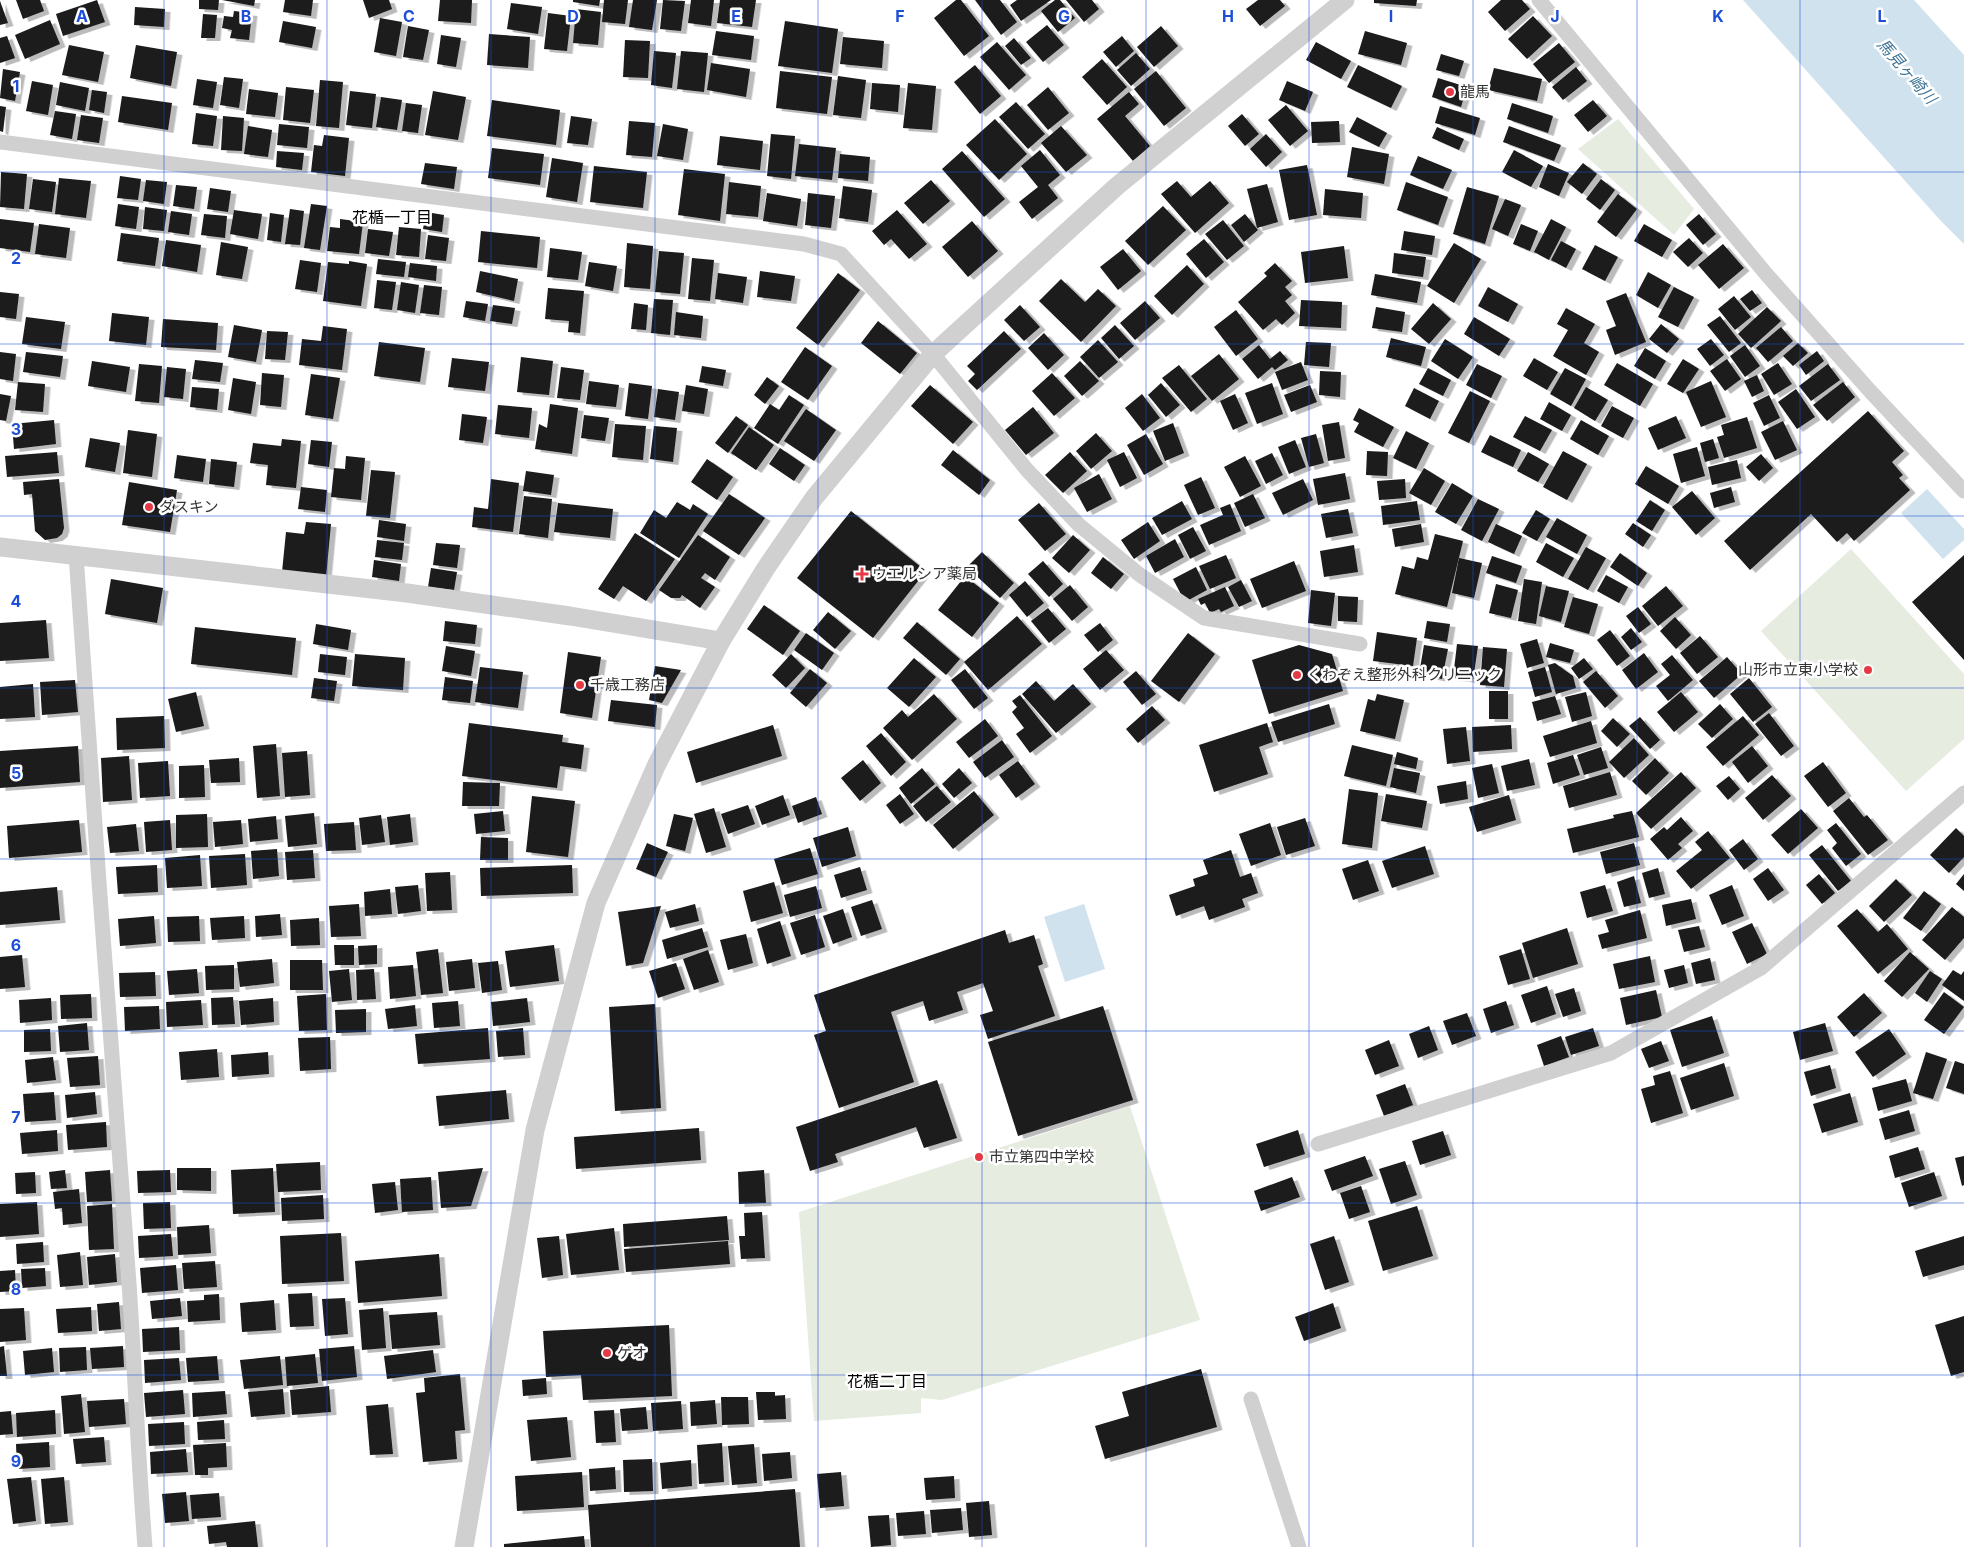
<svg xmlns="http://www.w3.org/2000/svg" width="1964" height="1547" viewBox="0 0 1964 1547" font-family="Inter,'Noto Sans JP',sans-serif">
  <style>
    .green { fill: #e6ecdf }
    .water { fill: #cfe2ee }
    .building { fill: #1a1a1a; filter: url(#shadow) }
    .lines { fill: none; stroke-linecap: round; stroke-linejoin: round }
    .minor { stroke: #d0d0d0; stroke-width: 15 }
    .tertiary { stroke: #d0d0d0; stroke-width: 19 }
    .grid { fill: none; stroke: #1d4ed8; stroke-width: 1; stroke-opacity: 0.55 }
    .poi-dot { fill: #e63946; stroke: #fff; stroke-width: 2 }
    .labels { text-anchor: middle; stroke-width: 5; stroke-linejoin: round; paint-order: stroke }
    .poi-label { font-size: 15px; fill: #333; stroke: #fff; text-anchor: start }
    .water-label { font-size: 16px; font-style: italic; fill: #3f7597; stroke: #fff }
    .neighbourhood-label { font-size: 16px; fill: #000; stroke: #fff }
    .grid-label { font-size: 16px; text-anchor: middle; font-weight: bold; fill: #1d4ed8; stroke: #fff; stroke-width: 5; stroke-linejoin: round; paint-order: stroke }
  </style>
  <defs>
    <filter id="shadow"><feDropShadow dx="5.5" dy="3" stdDeviation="0" flood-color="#0004"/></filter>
  </defs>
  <rect width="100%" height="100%" fill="#fff"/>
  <g class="green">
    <path d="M1618 119 1694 209 1674 235 1578 149Z"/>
    <path d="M1851 549 1964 674V739L1906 791 1761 631Z"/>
    <path d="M1130 1106 1200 1320 942 1400 921 1398V1413L814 1421 799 1212Z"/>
  </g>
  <g class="water">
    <path d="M1743 0H1914L1964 55V244L1940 220Z"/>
    <path d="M1927 489 1964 529V540L1943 559 1901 513Z"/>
    <path d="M1084 904 1105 969 1065 982 1044 917Z"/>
  </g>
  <g class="building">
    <path d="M16 0H40L44 11 23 19Z"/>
    <path d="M97 0 105 22 63 36 56 14Z"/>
    <path d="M199 0H219L218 10 199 9Z"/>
    <path d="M222 0H255L254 6Z"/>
    <path d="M285 0H313L311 16 283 12Z"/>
    <path d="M363 0H389L392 9 369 18Z"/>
    <path d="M440 0H472L471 23 438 21Z"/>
    <path d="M573 0H600L599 6 573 2Z"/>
    <path d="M604 0H628L625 24 602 22Z"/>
    <path d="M633 0H657L652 30 629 27Z"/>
    <path d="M663 0 685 1 681 31 660 29Z"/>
    <path d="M691 0H714L711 26 688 23Z"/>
    <path d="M720 0H756L752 27 717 23Z"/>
    <path d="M956 0H961L989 36 964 56 934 18Z"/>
    <path d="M975 0H1000L1017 22 1001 35Z"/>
    <path d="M1017 0H1051L1021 21 1010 5Z"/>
    <path d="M1055 0H1060L1075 18 1058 32 1041 11Z"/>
    <path d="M1066 0H1092L1099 9 1084 22Z"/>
    <path d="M1258 0H1280L1285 6 1260 26 1246 9Z"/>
    <path d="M1374 0H1417L1416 6 1374 3Z"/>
    <path d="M1501 0H1522L1530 9 1505 31 1488 12Z"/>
    <path d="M0 1 8 23 0 25Z"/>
    <path d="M511 3 542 7 538 34 507 29Z"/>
    <path d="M135 7 165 9 164 27 134 25Z"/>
    <path d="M576 9 601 12 598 45 573 43Z"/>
    <path d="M234 11 252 13 249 40 230 38 232 30 222 28 224 16 233 17Z"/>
    <path d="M548 13 571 16 567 51 544 49Z"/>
    <path d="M203 14 217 15 215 38H201Z"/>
    <path d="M1533 16 1552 36 1527 59 1508 39Z"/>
    <path d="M380 18 402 22 396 56 374 52Z"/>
    <path d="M50 20 60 44 25 59 15 35Z"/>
    <path d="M283 21 316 27 312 48 279 42Z"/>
    <path d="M785 21 838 29 832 73 778 66Z"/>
    <path d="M1047 25 1064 45 1043 62 1026 42Z"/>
    <path d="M408 26 429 30 423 60 403 57Z"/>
    <path d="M1161 26 1178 46 1154 67 1137 47Z"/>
    <path d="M716 31 754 36 751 60 712 55Z"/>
    <path d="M1365 31 1407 43 1401 65 1358 54Z"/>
    <path d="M489 34 530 37 528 68 487 65Z"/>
    <path d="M441 35 461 38 456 67 437 64Z"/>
    <path d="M7 36 15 58 0 63V38Z"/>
    <path d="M1122 36 1134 51 1116 67 1103 52Z"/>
    <path d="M843 37 884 41 882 68 840 64Z"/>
    <path d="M1014 38 1031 58 1021 65 1005 46Z"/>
    <path d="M625 40 650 41 648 78 623 77Z"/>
    <path d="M997 42 1026 75 1009 90 980 57Z"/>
    <path d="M1316 42 1351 61 1341 79 1306 60Z"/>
    <path d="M1559 43 1575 62 1549 83 1533 64Z"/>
    <path d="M69 45 104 52 98 82 62 75Z"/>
    <path d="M136 45 177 52 171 86 130 78Z"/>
    <path d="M654 51 676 53 672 88 651 85Z"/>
    <path d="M681 51 708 53 704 92 677 89Z"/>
    <path d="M1136 53 1150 69 1131 86 1117 70Z"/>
    <path d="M1441 54 1464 61 1459 76 1436 70Z"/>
    <path d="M1102 59 1127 87 1107 105 1082 77Z"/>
    <path d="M711 63 750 69 746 97 707 90Z"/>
    <path d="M975 65 1001 96 980 114 954 82Z"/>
    <path d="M1358 65 1402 86 1391 108 1347 87Z"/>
    <path d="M1576 67 1587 81 1563 100 1552 87Z"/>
    <path d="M1494 68 1542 79 1537 101 1488 90Z"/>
    <path d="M3 69 20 72 15 101 0 98Z"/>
    <path d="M780 71 832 77 827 114 776 108Z"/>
    <path d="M1156 71 1186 108 1164 126 1134 89Z"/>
    <path d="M838 76 866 80 861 118 833 115Z"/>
    <path d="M224 77 243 79 239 108 220 105Z"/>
    <path d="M1438 78 1467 87 1461 107 1432 97Z"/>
    <path d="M197 79 217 82 213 108 193 105Z"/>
    <path d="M320 80 343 82 339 128 316 126Z"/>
    <path d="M32 81 53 85 48 115 26 111Z"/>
    <path d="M1287 81 1313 92 1305 111 1279 100Z"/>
    <path d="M60 82 89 88 85 111 56 105Z"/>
    <path d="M872 83 900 85 898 112 870 109Z"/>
    <path d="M908 83 936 86 932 130 903 128Z"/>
    <path d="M286 87 314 90 310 123 283 120Z"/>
    <path d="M1048 87 1069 113 1048 130 1027 105Z"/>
    <path d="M249 89 278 93 275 117 246 114Z"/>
    <path d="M92 90 107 92 104 113 89 110Z"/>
    <path d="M350 91 376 94 372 128 346 125Z"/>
    <path d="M433 91 466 97 458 140 425 135Z"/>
    <path d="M1129 92 1139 104 1125 116 1150 146 1133 161 1097 119Z"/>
    <path d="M122 96 172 103 168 130 118 122Z"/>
    <path d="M381 97 402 100 397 130 376 127Z"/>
    <path d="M492 100 560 110 556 145 487 136Z"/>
    <path d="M1593 100 1607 116 1588 132 1574 115Z"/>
    <path d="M1016 102 1045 134 1028 149 999 117Z"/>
    <path d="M406 103 422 105 418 133 402 131Z"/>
    <path d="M1512 103 1553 116 1548 133 1507 119Z"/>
    <path d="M1286 105 1308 131 1290 146 1268 120Z"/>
    <path d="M0 106 6 107 3 132 0 131Z"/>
    <path d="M1440 106 1480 118 1475 135 1435 123Z"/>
    <path d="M55 111 76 114 72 139 50 135Z"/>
    <path d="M196 113 217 116 213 146 192 144Z"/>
    <path d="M1242 114 1259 134 1245 146 1228 126Z"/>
    <path d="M81 115 103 118 99 143 77 140Z"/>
    <path d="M223 116 244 118 242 151 221 150Z"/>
    <path d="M571 116 592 119 588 145 567 143Z"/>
    <path d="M1357 117 1387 133 1379 147 1349 132Z"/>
    <path d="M995 119 1027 154 999 180 966 145Z"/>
    <path d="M629 121 655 123 652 157 626 155Z"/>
    <path d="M1339 121 1340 142 1312 143 1311 122Z"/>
    <path d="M279 124 309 127 307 148 277 145Z"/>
    <path d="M663 124 688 129 683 160 657 156Z"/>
    <path d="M248 126 272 130 268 157 244 154Z"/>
    <path d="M1061 126 1087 155 1066 172 1041 143Z"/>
    <path d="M1509 126 1561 145 1554 161 1503 142Z"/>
    <path d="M1437 127 1464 139 1459 150 1432 138Z"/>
    <path d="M771 134 795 136 791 179 767 176Z"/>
    <path d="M1266 134 1282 152 1266 167 1250 149Z"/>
    <path d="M324 135 349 138 345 176 311 172 314 145 322 146Z"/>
    <path d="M720 136 763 141 760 170 717 165Z"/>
    <path d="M799 144 836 148 832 180 795 176Z"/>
    <path d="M1352 147 1389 154 1384 184 1347 177Z"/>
    <path d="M492 148 544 154 540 185 488 178Z"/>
    <path d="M1040 150 1060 175 1048 185 1058 198 1032 219 1019 202 1038 187 1021 166Z"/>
    <path d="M1514 150 1543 166 1531 187 1502 172Z"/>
    <path d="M277 151 304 153 302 170 276 167Z"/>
    <path d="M962 151 1005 199 984 217 942 169Z"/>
    <path d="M840 154 870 157 868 181 838 178Z"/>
    <path d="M1418 156 1452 170 1443 189 1410 175Z"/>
    <path d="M552 158 583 163 577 202 546 197Z"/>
    <path d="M425 163 457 167 454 189 421 184Z"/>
    <path d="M1583 163 1597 174 1582 194 1567 182Z"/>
    <path d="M1548 164 1569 173 1559 196 1539 187Z"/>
    <path d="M1307 165 1317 215 1289 220 1279 170Z"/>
    <path d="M594 166 647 172 643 208 590 202Z"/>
    <path d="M684 169 725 174 720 221 678 215Z"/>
    <path d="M1 172 27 174 24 209 0 207Z"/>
    <path d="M120 176 141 179 138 200 117 198Z"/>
    <path d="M59 178 91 181 86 218 55 214Z"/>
    <path d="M33 179 56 182 52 212 29 209Z"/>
    <path d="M1601 179 1615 190 1600 210 1586 199Z"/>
    <path d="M146 180 167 182 164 204 143 201Z"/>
    <path d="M931 180 950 201 923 224 904 203Z"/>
    <path d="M1177 181 1191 197 1210 181 1229 203 1195 233 1161 194Z"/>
    <path d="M729 182 761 186 758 217 726 214Z"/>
    <path d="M1406 182 1448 197 1438 225 1397 210Z"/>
    <path d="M1267 184 1278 222 1257 228 1247 189Z"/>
    <path d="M176 185 197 187 194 209 173 206Z"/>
    <path d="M843 186 872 190 868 222 839 218Z"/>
    <path d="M1467 187 1499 196 1485 244 1453 234Z"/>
    <path d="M210 188 231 191 228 212 207 209Z"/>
    <path d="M1325 189 1363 193 1361 218 1323 215Z"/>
    <path d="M767 193 801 199 797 226 763 221Z"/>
    <path d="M808 193 835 196 831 228 805 225Z"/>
    <path d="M1618 194 1637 209 1616 237 1597 222Z"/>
    <path d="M1505 199 1521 205 1508 236 1492 229Z"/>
    <path d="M118 204 139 207 136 229 115 226Z"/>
    <path d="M311 204 327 206 320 250 304 248Z"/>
    <path d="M1163 206 1186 230 1148 265 1125 241Z"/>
    <path d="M145 207 167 210 164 231 143 229Z"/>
    <path d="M290 209 304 211 300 245 285 244Z"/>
    <path d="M234 210 262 214 258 239 230 234Z"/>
    <path d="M897 210 927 244 909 259 891 239 884 245 872 231Z"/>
    <path d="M171 211 192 214 189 235 168 232Z"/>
    <path d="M426 212 444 215 442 232 423 229Z"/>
    <path d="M270 213 284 215 281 242 267 240Z"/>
    <path d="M204 214 227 216 225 238 201 235Z"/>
    <path d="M1245 214 1258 230 1244 242 1231 225Z"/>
    <path d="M1699 214 1716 234 1703 245 1686 225Z"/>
    <path d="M0 219 34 223 30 252 0 248Z"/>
    <path d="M340 219 363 222 359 254 327 251 330 227 340 228Z"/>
    <path d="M1551 219 1566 227 1549 260 1534 252Z"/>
    <path d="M1223 220 1244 246 1227 260 1205 234Z"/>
    <path d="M972 221 998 251 968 277 942 247Z"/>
    <path d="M39 224 70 228 66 258 35 254Z"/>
    <path d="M1521 224 1538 231 1530 251 1513 244Z"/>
    <path d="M1644 224 1672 240 1662 257 1634 241Z"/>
    <path d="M399 227 421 229 419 257 396 255Z"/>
    <path d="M368 229 393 232 389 256 365 253Z"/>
    <path d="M481 231 540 237 537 268 478 262Z"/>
    <path d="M1404 231 1435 236 1432 255 1401 250Z"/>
    <path d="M121 233 159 238 155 266 117 261Z"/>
    <path d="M428 235 449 238 446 261 425 259Z"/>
    <path d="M1689 238 1703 253 1688 267 1673 252Z"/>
    <path d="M1204 239 1224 262 1206 278 1186 254Z"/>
    <path d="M166 240 201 245 197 272 162 266Z"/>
    <path d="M1561 241 1576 249 1566 268 1551 260Z"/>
    <path d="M221 242 248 247 242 279 216 275Z"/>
    <path d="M627 243 653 246 650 289 624 287Z"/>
    <path d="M1454 243 1481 259 1454 303 1427 286Z"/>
    <path d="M1723 244 1744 268 1719 289 1698 265Z"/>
    <path d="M1595 245 1618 257 1605 281 1582 269Z"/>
    <path d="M1344 246 1348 278 1305 283 1301 252Z"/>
    <path d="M550 248 582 252 578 280 547 277Z"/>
    <path d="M1123 249 1141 271 1118 290 1100 267Z"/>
    <path d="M659 251 684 253 680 294 655 292Z"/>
    <path d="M1394 253 1426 257 1423 277 1392 273Z"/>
    <path d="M692 258 714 260 710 301 688 299Z"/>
    <path d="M378 259 406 262 404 277 376 274Z"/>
    <path d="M300 260 321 263 317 292 295 289Z"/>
    <path d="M349 261 367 264 361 306 323 301 328 262 349 264Z"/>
    <path d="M589 262 617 266 613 291 585 286Z"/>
    <path d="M410 263 437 266 436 281 408 277Z"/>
    <path d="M1275 263 1292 281 1285 287 1292 295 1285 301 1295 313 1282 325 1276 319 1263 330 1238 302 1267 276 1264 273Z"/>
    <path d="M1187 265 1204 284 1172 315 1154 296Z"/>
    <path d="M480 271 518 279 514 301 476 292Z"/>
    <path d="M760 271 795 276 791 301 757 297Z"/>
    <path d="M1648 272 1671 285 1658 308 1636 295Z"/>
    <path d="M718 273 747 277 743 303 715 299Z"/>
    <path d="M838 273 860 290 818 345 796 328Z"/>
    <path d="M1375 274 1421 282 1417 303 1371 295Z"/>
    <path d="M1061 279 1085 302 1098 289 1116 306 1081 342 1039 301Z"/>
    <path d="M377 280 396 282 392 310 374 308Z"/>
    <path d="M401 282 419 285 415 313 397 310Z"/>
    <path d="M424 285 442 287 439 315 420 313Z"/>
    <path d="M1488 287 1518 304 1508 322 1478 306Z"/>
    <path d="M1674 287 1694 297 1678 327 1658 317Z"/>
    <path d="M548 288 584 291 580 333 568 332 569 321 545 319Z"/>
    <path d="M1752 290 1762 303 1750 311 1740 299Z"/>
    <path d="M0 292 19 294 16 319 0 317Z"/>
    <path d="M1626 293 1646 342 1615 355 1606 330 1616 326 1606 301Z"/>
    <path d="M1734 296 1751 317 1735 330 1718 309Z"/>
    <path d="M654 299 673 300 670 335 651 333Z"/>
    <path d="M1301 300 1342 302 1341 328 1299 326Z"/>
    <path d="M466 301 488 304 485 321 463 317Z"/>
    <path d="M1145 301 1160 318 1135 340 1120 323Z"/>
    <path d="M634 303 648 305 646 330 631 329Z"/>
    <path d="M1433 303 1451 319 1429 344 1411 329Z"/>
    <path d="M493 305 515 308 512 324 490 321Z"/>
    <path d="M1020 305 1040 327 1024 341 1004 320Z"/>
    <path d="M1376 307 1405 312 1402 332 1372 328Z"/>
    <path d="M1767 307 1781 321 1751 348 1738 334Z"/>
    <path d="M1566 308 1595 324 1584 343 1599 352 1586 375 1553 356 1568 330 1557 324Z"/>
    <path d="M1236 310 1258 339 1236 356 1214 327Z"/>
    <path d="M676 312 703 316 701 338 674 335Z"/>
    <path d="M112 313 149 317 146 345 109 341Z"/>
    <path d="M1720 316 1741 343 1729 352 1707 325Z"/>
    <path d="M26 317 65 322 61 349 22 344Z"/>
    <path d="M1474 317 1510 339 1499 356 1464 334Z"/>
    <path d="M163 319 218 323 216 350 161 347Z"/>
    <path d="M878 321 917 353 900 374 861 343Z"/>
    <path d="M1661 324 1679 339 1667 353 1649 339Z"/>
    <path d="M234 325 262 330 256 362 228 357Z"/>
    <path d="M1115 325 1134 346 1119 359 1101 338Z"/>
    <path d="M323 326 347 329 342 370 299 365 302 339 321 341Z"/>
    <path d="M1781 327 1793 341 1768 362 1756 348Z"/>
    <path d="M267 331 288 332 285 360 265 359Z"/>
    <path d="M1004 331 1021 349 977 390 968 381 975 374 967 366Z"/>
    <path d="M1044 333 1064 355 1048 370 1028 348Z"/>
    <path d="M1391 338 1426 347 1421 366 1386 357Z"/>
    <path d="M1445 339 1473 357 1458 379 1431 361Z"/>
    <path d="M1711 339 1724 355 1710 366 1697 349Z"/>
    <path d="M1098 340 1118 362 1099 378 1080 357Z"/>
    <path d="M379 342 425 348 420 382 374 376Z"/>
    <path d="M1306 342 1331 343 1329 367 1304 365Z"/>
    <path d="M1798 343 1808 353 1793 366 1783 356Z"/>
    <path d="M1259 345 1270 359 1280 351 1288 360 1275 370 1272 367 1258 379 1242 359Z"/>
    <path d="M1745 345 1760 366 1745 377 1730 356Z"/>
    <path d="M805 347 832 366 808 400 781 382Z"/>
    <path d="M1645 348 1666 361 1655 379 1634 366Z"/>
    <path d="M1817 351 1824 361 1806 375 1799 365Z"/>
    <path d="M0 352 16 354 13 381 0 379Z"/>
    <path d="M26 352 63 356 60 377 23 372Z"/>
    <path d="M1219 354 1239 379 1212 401 1191 376Z"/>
    <path d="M521 357 553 361 549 395 517 392Z"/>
    <path d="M452 358 489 362 485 391 448 387Z"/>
    <path d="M1534 358 1558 372 1547 390 1523 376Z"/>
    <path d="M1683 359 1699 369 1683 393 1667 384Z"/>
    <path d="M1727 359 1741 379 1725 391 1710 371Z"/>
    <path d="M195 360 223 363 220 382 192 379Z"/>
    <path d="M92 361 130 367 126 392 88 386Z"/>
    <path d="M1080 361 1099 381 1082 396 1064 376Z"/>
    <path d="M1301 362 1308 380 1282 390 1275 372Z"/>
    <path d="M1617 363 1653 384 1640 406 1604 385Z"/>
    <path d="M1778 363 1792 384 1774 395 1761 374Z"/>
    <path d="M139 364 162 366 159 403 135 401Z"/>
    <path d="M1477 364 1502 376 1491 398 1466 385Z"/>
    <path d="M1828 364 1840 380 1811 401 1799 386Z"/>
    <path d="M1179 365 1207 399 1191 412 1162 378Z"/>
    <path d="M702 366 726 370 723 386 699 382Z"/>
    <path d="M167 367 186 369 183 399 164 397Z"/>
    <path d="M561 367 584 370 580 400 557 398Z"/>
    <path d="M1428 368 1451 380 1443 396 1419 384Z"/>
    <path d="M1565 368 1586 379 1571 406 1550 394Z"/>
    <path d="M1320 371 1341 372 1340 397 1319 395Z"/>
    <path d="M262 373 284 375 281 407 260 405Z"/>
    <path d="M1052 373 1075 398 1054 416 1032 391Z"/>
    <path d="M311 374 340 378 333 419 305 415Z"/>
    <path d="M1757 375 1764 391 1752 397 1744 381Z"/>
    <path d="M767 377 779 386 765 404 754 395Z"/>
    <path d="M233 378 256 382 251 414 228 410Z"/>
    <path d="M589 381 619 385 616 407 586 404Z"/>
    <path d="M1711 381 1726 417 1701 427 1686 392Z"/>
    <path d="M18 382 45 384 43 412 15 410Z"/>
    <path d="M1843 382 1855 397 1827 421 1813 405Z"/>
    <path d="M629 383 652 386 648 419 625 416Z"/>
    <path d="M1161 383 1180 405 1166 417 1148 395Z"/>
    <path d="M1272 383 1283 414 1257 424 1245 393Z"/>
    <path d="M686 385 708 389 704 414 682 411Z"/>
    <path d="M930 385 973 422 953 444 911 406Z"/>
    <path d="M1310 385 1317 402 1291 412 1284 395Z"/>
    <path d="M192 387 219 389 217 410 190 407Z"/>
    <path d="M1586 387 1608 400 1595 421 1574 408Z"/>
    <path d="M1414 388 1439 401 1430 419 1405 406Z"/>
    <path d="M658 389 679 392 675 420 654 417Z"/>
    <path d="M1796 389 1815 417 1797 429 1778 402Z"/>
    <path d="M1470 391 1490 401 1469 443 1448 433Z"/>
    <path d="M0 394 11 396 6 421 0 420Z"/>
    <path d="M1142 394 1160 418 1143 431 1125 408Z"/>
    <path d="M1235 394 1248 423 1233 430 1220 401Z"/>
    <path d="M789 395 804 405 778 444 754 428 770 404 779 410Z"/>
    <path d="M1769 395 1780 418 1764 426 1753 403Z"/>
    <path d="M1549 402 1571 415 1562 431 1540 419Z"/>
    <path d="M550 404 578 408 572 454 535 449 539 424 547 428Z"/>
    <path d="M498 405 532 408 529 438 495 434Z"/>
    <path d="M1612 406 1634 418 1623 438 1601 426Z"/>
    <path d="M1033 407 1054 433 1026 455 1005 430Z"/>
    <path d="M1359 408 1394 427 1383 447 1354 432 1359 423 1353 420Z"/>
    <path d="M806 409 836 430 814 461 784 441Z"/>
    <path d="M1868 411 1904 451 1892 462 1903 475 1899 478 1910 490 1854 541 1847 533 1837 542 1811 514 1750 570 1724 541Z"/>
    <path d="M462 414 487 417 483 443 459 440Z"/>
    <path d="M584 415 609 418 605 441 581 438Z"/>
    <path d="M736 416 748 425 728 453 715 443Z"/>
    <path d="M1525 416 1552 430 1540 451 1513 437Z"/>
    <path d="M1676 416 1686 438 1658 450 1648 428Z"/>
    <path d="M1747 417 1757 448 1724 458 1717 437 1724 435 1721 425Z"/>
    <path d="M54 420 56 444 14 449 12 424Z"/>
    <path d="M1581 420 1609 436 1598 455 1570 439Z"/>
    <path d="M1783 421 1797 450 1775 460 1761 432Z"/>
    <path d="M1339 422 1345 458 1328 461 1322 425Z"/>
    <path d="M1173 423 1184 453 1165 461 1153 431Z"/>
    <path d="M615 424 646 426 643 460 612 457Z"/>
    <path d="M654 426 677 428 673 462 650 459Z"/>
    <path d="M749 427 774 445 756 470 731 453Z"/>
    <path d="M128 430 157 434 152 477 123 473Z"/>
    <path d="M1406 431 1429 443 1416 469 1393 458Z"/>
    <path d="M1096 433 1112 451 1091 469 1076 451Z"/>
    <path d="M1146 434 1163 464 1144 475 1127 445Z"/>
    <path d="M1316 434 1324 463 1309 467 1301 438Z"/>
    <path d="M1490 435 1521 450 1513 467 1481 452Z"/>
    <path d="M90 438 120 443 115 472 85 467Z"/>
    <path d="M282 439 301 441 296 488 266 485 268 465 250 463 253 443 281 446Z"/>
    <path d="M1713 439 1719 458 1705 462 1700 443Z"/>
    <path d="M311 440 332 442 329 467 308 464Z"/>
    <path d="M1295 440 1306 467 1289 474 1278 447Z"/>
    <path d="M1697 447 1705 476 1681 483 1673 454Z"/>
    <path d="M780 448 805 465 794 481 769 464Z"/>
    <path d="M953 450 990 480 979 495 941 465Z"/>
    <path d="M1367 451 1388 452 1387 476 1366 475Z"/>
    <path d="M1563 451 1587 464 1567 500 1543 487Z"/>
    <path d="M57 452 59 473 7 477 5 456Z"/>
    <path d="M1070 452 1087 471 1063 493 1045 475Z"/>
    <path d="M1124 452 1137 478 1120 487 1107 460Z"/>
    <path d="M1528 452 1549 464 1538 482 1517 471Z"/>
    <path d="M1272 453 1283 475 1266 484 1255 461Z"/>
    <path d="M1761 454 1773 468 1759 481 1746 467Z"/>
    <path d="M177 455 206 459 203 482 174 478Z"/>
    <path d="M346 456 365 458 361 500 331 497 334 468 345 469Z"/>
    <path d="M1245 456 1261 486 1240 497 1224 467Z"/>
    <path d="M211 459 237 462 234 487 209 484Z"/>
    <path d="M707 459 733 477 717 500 691 482Z"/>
    <path d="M1737 460 1741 478 1712 485 1708 467Z"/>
    <path d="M1646 466 1679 486 1668 504 1635 484Z"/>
    <path d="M1424 468 1445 481 1431 505 1409 493Z"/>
    <path d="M371 470 395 472 390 518 366 516Z"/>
    <path d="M526 471 554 475 551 495 523 491Z"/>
    <path d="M1345 473 1350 499 1318 505 1313 479Z"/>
    <path d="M1099 474 1112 499 1087 512 1074 488Z"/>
    <path d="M1201 477 1215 508 1198 515 1184 485Z"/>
    <path d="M59 479 64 528 62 534 57 538 45 540 35 531 32 494 24 495 23 482Z"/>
    <path d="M491 479 519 483 513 532 472 527 474 507 488 509Z"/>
    <path d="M1303 479 1313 500 1283 515 1272 493Z"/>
    <path d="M1405 479 1406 498 1379 500 1377 481Z"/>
    <path d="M129 482 177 490 170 532 122 525Z"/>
    <path d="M1452 483 1473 496 1456 524 1435 512Z"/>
    <path d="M301 487 327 490 325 512 298 509Z"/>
    <path d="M1731 487 1735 502 1714 508 1710 493Z"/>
    <path d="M1692 491 1715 518 1696 535 1672 507Z"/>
    <path d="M729 494 765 518 739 555 703 531Z"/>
    <path d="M1253 494 1265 518 1245 527 1234 503Z"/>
    <path d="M524 496 552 499 548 538 519 534Z"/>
    <path d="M1478 499 1499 509 1482 541 1461 530Z"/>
    <path d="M1650 500 1665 510 1652 531 1636 521Z"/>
    <path d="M1182 501 1192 519 1162 535 1152 518Z"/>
    <path d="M1417 501 1420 520 1383 525 1381 506Z"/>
    <path d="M677 502 690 510 693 504 708 514 679 558 640 533 654 510 666 518Z"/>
    <path d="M558 503 613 509 610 538 554 532Z"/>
    <path d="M1039 503 1066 534 1045 551 1018 520Z"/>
    <path d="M1230 504 1241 531 1209 545 1200 525 1223 515 1220 508Z"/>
    <path d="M1348 509 1353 533 1326 538 1321 514Z"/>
    <path d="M1536 510 1550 519 1537 541 1522 533Z"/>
    <path d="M851 511 926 571 873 638 797 578Z"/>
    <path d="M1557 518 1587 535 1577 554 1546 537Z"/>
    <path d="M379 520 406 524 404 541 377 537Z"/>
    <path d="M306 522 331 524 326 577 282 572 286 532 304 534Z"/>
    <path d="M1148 522 1160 541 1134 559 1121 540Z"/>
    <path d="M1633 523 1651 535 1643 547 1625 534Z"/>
    <path d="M1421 524 1424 542 1395 547 1392 529Z"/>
    <path d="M1496 524 1522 536 1514 554 1488 542Z"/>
    <path d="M1193 527 1206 551 1190 559 1178 535Z"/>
    <path d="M635 533 675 559 646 601 623 586 614 599 598 589Z"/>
    <path d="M1435 534 1463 541 1447 607 1395 594 1402 566 1414 569 1417 557 1428 560Z"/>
    <path d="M698 535 730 557 715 580 705 573 701 578 715 587 700 608 682 595 680 598H671L659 590Z"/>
    <path d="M1073 535 1090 550 1069 573 1052 558Z"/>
    <path d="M1175 539 1184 557 1155 573 1146 556Z"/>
    <path d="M377 540 404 543 402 560 375 557Z"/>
    <path d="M436 543 460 545 457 568 433 565Z"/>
    <path d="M1546 543 1574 558 1563 577 1536 562Z"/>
    <path d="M1354 545 1358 572 1324 577 1320 551Z"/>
    <path d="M1586 547 1606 558 1588 590 1568 579Z"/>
    <path d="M982 552 1014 583 1000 598 967 567Z"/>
    <path d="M1620 553 1647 573 1638 586 1610 567Z"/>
    <path d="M1226 555 1236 578 1210 589 1199 566Z"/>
    <path d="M1964 555V660L1912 602Z"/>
    <path d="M1492 556 1522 566 1516 583 1486 573Z"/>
    <path d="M1103 557 1124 574 1111 589 1091 573Z"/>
    <path d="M1459 558 1482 563 1474 598 1452 593Z"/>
    <path d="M374 560 401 564 399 581 372 577Z"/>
    <path d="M1043 561 1063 584 1049 597 1028 574Z"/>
    <path d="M1294 561 1306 591 1262 608 1250 579Z"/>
    <path d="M1196 567 1207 590 1185 602 1173 579Z"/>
    <path d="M431 568 457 572 454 590 428 587Z"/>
    <path d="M1606 575 1628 587 1619 603 1597 591Z"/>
    <path d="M965 576 999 603 972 637 938 610Z"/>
    <path d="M111 579 163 588 157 623 105 614Z"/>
    <path d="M1524 579 1542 582 1536 624 1518 621Z"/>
    <path d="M1241 580 1252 601 1239 607 1228 587Z"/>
    <path d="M1025 581 1044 603 1027 617 1009 595Z"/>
    <path d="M1496 584 1518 590 1511 618 1489 613Z"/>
    <path d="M1070 585 1088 607 1072 621 1053 599Z"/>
    <path d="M1546 586 1569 591 1561 622 1539 616Z"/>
    <path d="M1666 586 1683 606 1658 626 1642 606Z"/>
    <path d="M1225 587 1234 606 1221 612 1219 609 1210 613 1205 603 1201 605 1198 599Z"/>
    <path d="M1311 590 1335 593 1331 626 1308 623Z"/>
    <path d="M1338 596 1358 597 1357 622 1338 621Z"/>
    <path d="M1573 597 1598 604 1589 634 1564 627Z"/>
    <path d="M764 605 800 631 783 655 747 629Z"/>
    <path d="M1638 607 1651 624 1639 633 1626 616Z"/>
    <path d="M1048 608 1066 629 1049 643 1031 621Z"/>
    <path d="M828 612 851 631 835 649 813 630Z"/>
    <path d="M1017 616 1042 644 988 690 964 662Z"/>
    <path d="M1675 617 1691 635 1676 649 1660 631Z"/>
    <path d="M46 620 49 658 0 661V623Z"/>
    <path d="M445 621 477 625 475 644 443 641Z"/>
    <path d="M1427 621 1450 624 1447 642 1424 638Z"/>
    <path d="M917 622 960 659 946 675 903 638Z"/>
    <path d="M1100 623 1113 640 1098 652 1084 635Z"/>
    <path d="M316 624 351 630 348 650 313 644Z"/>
    <path d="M195 627 296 638 292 675 191 664Z"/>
    <path d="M1631 628 1642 642 1631 650 1621 637Z"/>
    <path d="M1610 630 1630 656 1617 666 1597 640Z"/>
    <path d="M1377 632 1417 638 1413 666 1373 661Z"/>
    <path d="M806 633 834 653 822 670 794 650Z"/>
    <path d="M1188 633 1215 654 1179 702 1151 681Z"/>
    <path d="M1700 636 1718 657 1697 674 1680 653Z"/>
    <path d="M1537 639 1544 663 1527 668 1520 644Z"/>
    <path d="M1550 643 1574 650 1570 663 1546 657Z"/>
    <path d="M1457 644 1478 646 1473 680 1453 678Z"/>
    <path d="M1299 645 1332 654 1343 691 1269 714 1252 660Z"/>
    <path d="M1424 645 1448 649 1442 679 1419 674Z"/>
    <path d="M446 646 475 651 471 676 442 671Z"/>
    <path d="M1483 647 1507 649 1504 687 1480 685Z"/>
    <path d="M1106 650 1124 670 1100 690 1083 669Z"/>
    <path d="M568 652 601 657 592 718 560 713Z"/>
    <path d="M1644 653 1658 672 1636 689 1622 670Z"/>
    <path d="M320 654 347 657 345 675 318 672Z"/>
    <path d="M355 654 405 658 403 690 352 686Z"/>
    <path d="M791 654 805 668 786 688 772 675Z"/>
    <path d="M1672 655 1693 680 1668 701 1656 686 1670 675 1661 664Z"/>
    <path d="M1727 657 1742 674 1714 698 1699 681Z"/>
    <path d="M914 658 936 677 909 707 887 688Z"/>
    <path d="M1584 658 1593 669 1579 679 1571 668Z"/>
    <path d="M1555 663 1573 676 1576 688 1556 694 1548 665Z"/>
    <path d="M655 666 681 670 662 703 649 700Z"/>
    <path d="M480 667 523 672 518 708 475 702Z"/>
    <path d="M1545 667 1552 692 1535 697 1528 672Z"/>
    <path d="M810 669 827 683 806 707 790 693Z"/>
    <path d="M965 669 988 698 974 709 951 680Z"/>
    <path d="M1136 671 1156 694 1142 705 1123 682Z"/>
    <path d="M1596 671 1618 696 1605 708 1583 682Z"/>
    <path d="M445 677 473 681 470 703 442 700Z"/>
    <path d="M314 678 337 681 334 701 311 698Z"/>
    <path d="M1749 678 1772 707 1753 722 1730 694Z"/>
    <path d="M75 680 78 712 42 715 40 682Z"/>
    <path d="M1036 681 1054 701 1073 684 1091 704 1056 733 1022 694Z"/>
    <path d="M33 684 35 717 0 719V687Z"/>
    <rect x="1489" y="691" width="19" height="28"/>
    <path d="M196 692 204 726 176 732 168 699Z"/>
    <path d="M1586 692 1592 716 1572 722 1565 697Z"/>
    <path d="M1681 692 1698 712 1674 732 1657 712Z"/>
    <path d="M934 694 957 719 912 760 883 728 902 710 908 717Z"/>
    <path d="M1377 694 1404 700 1395 739 1360 731 1368 699 1375 701Z"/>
    <path d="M1020 695 1052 736 1030 753 1016 734 1024 728 1012 712 1017 707 1012 701Z"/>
    <path d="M1555 696 1561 714 1537 721 1532 702Z"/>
    <path d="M611 700 657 705 655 727 608 721Z"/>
    <path d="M1329 704 1335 724 1278 742 1271 722Z"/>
    <path d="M1720 704 1733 719 1712 738 1698 724Z"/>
    <path d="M1152 706 1165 720 1138 743 1126 729Z"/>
    <path d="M1769 713 1794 746 1781 756 1755 724Z"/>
    <path d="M164 716 165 748 117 750 116 718Z"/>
    <path d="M1743 716 1759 735 1723 766 1706 747Z"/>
    <path d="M1640 717 1660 740 1650 749 1629 726Z"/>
    <path d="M1613 718 1630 734 1617 747 1601 731Z"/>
    <path d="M985 719 998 736 969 758 956 742Z"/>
    <path d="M1591 721 1597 743 1550 757 1543 736Z"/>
    <path d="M469 723 563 735 562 742 584 745 581 769 560 766 557 788 462 776Z"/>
    <path d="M1267 723 1273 742 1259 747 1268 774 1214 792 1199 745Z"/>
    <path d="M773 725 782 756 696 783 687 752Z"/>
    <path d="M1511 725 1512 749 1473 752 1472 727Z"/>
    <path d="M1466 727 1470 761 1447 764 1443 729Z"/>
    <path d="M881 733 906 762 891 776 866 746Z"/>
    <path d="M1634 738 1649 755 1624 778 1609 762Z"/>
    <path d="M1002 740 1014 757 985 778 973 762Z"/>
    <path d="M276 744 280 796 257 798 253 746Z"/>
    <path d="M1352 745 1393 755 1386 786 1344 776Z"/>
    <path d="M78 746 80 782 0 788V751Z"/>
    <path d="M1752 746 1768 766 1748 783 1732 762Z"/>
    <path d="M1601 747 1608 768 1584 775 1577 755Z"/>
    <path d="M307 751 310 795 285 797 282 753Z"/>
    <path d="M1397 752 1418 758 1416 769 1394 764Z"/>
    <path d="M1573 755 1580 775 1553 784 1547 763Z"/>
    <path d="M129 756 132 800 103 802 101 758Z"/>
    <path d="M239 758 240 782 211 783 209 760Z"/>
    <path d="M1655 758 1669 773 1646 795 1632 781Z"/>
    <path d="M1529 759 1535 785 1507 791 1501 766Z"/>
    <path d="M863 760 881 783 860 801 841 778Z"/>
    <path d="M168 761 170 796 140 798 138 763Z"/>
    <path d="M1018 761 1035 784 1016 798 999 775Z"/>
    <path d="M1823 762 1846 793 1828 807 1804 776Z"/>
    <path d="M1492 764 1499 793 1478 798 1472 768Z"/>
    <path d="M204 765 205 797 179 798V766Z"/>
    <path d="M922 768 935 784 911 804 899 788Z"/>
    <path d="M959 768 972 783 954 798 942 784Z"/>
    <path d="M1394 768 1420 773 1416 793 1390 787Z"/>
    <path d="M1610 772 1617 795 1569 808 1563 786Z"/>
    <path d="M1681 772 1696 788 1651 829 1636 813Z"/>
    <path d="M1772 775 1791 796 1763 820 1745 798Z"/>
    <path d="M1729 776 1740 789 1728 800 1716 786Z"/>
    <path d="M1466 781 1468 799 1440 804 1437 786Z"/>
    <path d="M463 782 500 783 499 806H462Z"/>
    <path d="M937 786 951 802 926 822 913 806Z"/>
    <path d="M1349 789 1378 793 1372 848 1342 844Z"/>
    <path d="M974 791 994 815 953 849 933 825Z"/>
    <path d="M900 794 914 814 900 824 886 805Z"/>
    <path d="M1386 794 1427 801 1422 828 1381 821Z"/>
    <path d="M783 795 790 815 762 825 755 806Z"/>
    <path d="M1509 795 1516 820 1477 832 1469 807Z"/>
    <path d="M532 796 575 801 568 857 526 852Z"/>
    <path d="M816 797 822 814 798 823 792 806Z"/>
    <path d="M1849 798 1864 817 1867 815 1888 840 1868 855 1833 811Z"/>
    <path d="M748 805 755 824 728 834 721 814Z"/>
    <path d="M714 808 726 847 706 853 694 814Z"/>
    <path d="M1801 809 1818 828 1788 854 1771 835Z"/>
    <path d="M503 811 505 831 476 834 474 814Z"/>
    <path d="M1632 811 1639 837 1573 853 1567 829 1614 818 1613 815Z"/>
    <path d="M314 813 317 844 288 847 285 816Z"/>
    <path d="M207 814 208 847 176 848V815Z"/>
    <path d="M410 814 413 842 390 845 387 817Z"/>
    <path d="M674 814 693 818 685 851 666 846Z"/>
    <path d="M381 815 385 842 362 845 359 818Z"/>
    <path d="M276 816 278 839 250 842 248 819Z"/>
    <path d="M1681 817 1693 831 1678 844 1682 848 1668 860 1650 839 1664 827 1667 830Z"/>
    <path d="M1305 818 1315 846 1286 855 1277 827Z"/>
    <path d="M79 820 82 852 9 858 7 826Z"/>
    <path d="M170 820 172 850 146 852 144 822Z"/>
    <path d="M241 820 243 844 215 847 213 822Z"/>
    <path d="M354 822 356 850 326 851 324 824Z"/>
    <path d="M1270 823 1281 855 1251 866 1239 834Z"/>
    <path d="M1836 823 1861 854 1846 866 1832 848 1837 843 1827 830Z"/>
    <path d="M136 824 139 851 110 853 107 827Z"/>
    <path d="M848 827 856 856 822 867 813 838Z"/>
    <path d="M1956 828 1964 836V857L1949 873 1930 855Z"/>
    <path d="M1708 831 1730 858 1691 889 1676 871 1702 850 1695 842Z"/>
    <path d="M481 837 508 838V860H480Z"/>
    <path d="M1743 839 1758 859 1744 870 1729 850Z"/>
    <path d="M647 843 668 852 656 877 636 869Z"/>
    <path d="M1634 843 1640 865 1606 874 1600 852Z"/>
    <path d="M1822 845 1851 881 1838 891 1809 855Z"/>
    <path d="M1425 846 1434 874 1392 888 1382 861Z"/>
    <path d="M810 848 818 874 782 885 774 859Z"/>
    <path d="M277 849 279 876 253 879 251 851Z"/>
    <path d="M313 850 315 878 287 880 285 852Z"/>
    <path d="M1231 850 1240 877 1251 873 1258 893 1242 899 1245 907 1209 920 1204 906 1176 916 1169 895 1195 886 1193 879 1208 874 1203 860Z"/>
    <path d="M245 854 247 885 211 888 209 856Z"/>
    <path d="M200 855 202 886 167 888 165 858Z"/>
    <path d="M1368 860 1379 891 1353 900 1342 869Z"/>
    <path d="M157 865 158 892 118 894 116 867Z"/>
    <path d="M572 865 573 893 481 896 480 868Z"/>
    <path d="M860 867 867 890 841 898 834 875Z"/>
    <path d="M1658 868 1665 894 1649 898 1642 873Z"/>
    <path d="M1768 868 1784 890 1768 901 1753 879Z"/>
    <path d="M450 872 452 910 427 911 425 873Z"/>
    <path d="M1819 874 1835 893 1822 904 1806 885Z"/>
    <path d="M1964 874V891L1956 884Z"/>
    <path d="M1634 876 1641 903 1624 907 1617 882Z"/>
    <path d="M1896 879 1912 895 1884 922 1869 906Z"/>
    <path d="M774 882 783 913 751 922 743 891Z"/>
    <path d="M418 885 421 911 398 914 395 887Z"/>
    <path d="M1605 885 1613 911 1587 918 1580 892Z"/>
    <path d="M1732 885 1744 916 1722 925 1709 895Z"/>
    <path d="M816 886 822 908 790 917 784 895Z"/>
    <path d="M57 887 60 920 0 925V892Z"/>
    <path d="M390 889 392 914 365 916 364 892Z"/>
    <path d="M1924 891 1941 904 1921 931 1903 918Z"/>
    <path d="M1691 899 1696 919 1666 926 1662 905Z"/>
    <path d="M872 900 882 929 861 936 851 907Z"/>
    <path d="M359 904 361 936 331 937 329 906Z"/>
    <path d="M695 904 699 921 670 928 665 912Z"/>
    <path d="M661 906 643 963 626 966 618 912Z"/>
    <path d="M1952 907 1964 917V938L1945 960 1922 940Z"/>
    <path d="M843 909 852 937 833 944 823 916Z"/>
    <path d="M1857 909 1878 932 1887 924 1908 949 1878 974 1837 926Z"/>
    <path d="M1640 910 1647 938 1602 949 1598 935 1609 932 1605 920Z"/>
    <path d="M280 914 282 935 256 937 255 916Z"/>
    <path d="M815 915 825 947 801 955 790 923Z"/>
    <path d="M154 916 156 943 120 946 118 919Z"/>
    <path d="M199 916 200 941 168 942 167 917Z"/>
    <path d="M244 916 245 938 212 940 210 918Z"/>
    <path d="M319 918 320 945 291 946 290 920Z"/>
    <path d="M780 921 791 956 767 964 757 929Z"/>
    <path d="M1752 923 1767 954 1747 964 1732 932Z"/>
    <path d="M1699 926 1705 947 1684 952 1678 930Z"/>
    <path d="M702 928 708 947 667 959 662 940Z"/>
    <path d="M1567 928 1578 964 1533 978 1522 943Z"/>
    <path d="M1005 930 1009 943 1034 935 1043 964 1038 966 1055 1016 988 1039 980 1015 993 1011 983 983 957 992 963 1010 929 1021 923 1001 891 1012 914 1082 839 1108 814 1035 826 1031 814 995Z"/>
    <path d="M746 934 753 963 728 970 720 940Z"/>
    <path d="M334 945H354V965H335Z"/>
    <path d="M377 945V964L359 965 358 946Z"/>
    <path d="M554 945 559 981 510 987 505 951Z"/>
    <path d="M438 949 443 993 421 995 416 952Z"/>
    <path d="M1521 949 1530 979 1508 985 1499 956Z"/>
    <path d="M708 950 719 982 694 990 683 959Z"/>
    <path d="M1910 952 1929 969 1902 997 1884 981Z"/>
    <path d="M22 955 25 987 0 989V957Z"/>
    <path d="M1650 956 1655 982 1619 989 1613 964Z"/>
    <path d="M1710 958 1715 980 1696 984 1691 963Z"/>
    <path d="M272 959 274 983 240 987 237 962Z"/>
    <path d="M472 959 475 988 449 991 446 962Z"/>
    <path d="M290 960H322L323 990H290Z"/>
    <path d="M498 961 502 990 482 993 478 963Z"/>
    <path d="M676 963 685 989 658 998 649 971Z"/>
    <path d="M234 965V989L206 990 205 966Z"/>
    <path d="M413 965 416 996 390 999 388 967Z"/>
    <path d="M1684 965 1688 983 1669 988 1664 970Z"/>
    <path d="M197 969 199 993 169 995 167 971Z"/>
    <path d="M349 969 352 1000 332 1002 329 971Z"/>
    <path d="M374 969 376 999 357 1000 356 970Z"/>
    <path d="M1953 970 1961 975 1964 971V1001L1942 985Z"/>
    <path d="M1930 971 1942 979 1927 1002 1915 993Z"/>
    <path d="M155 972 156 996 120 997 119 973Z"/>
    <path d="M1547 986 1556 1014 1531 1023 1521 995Z"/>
    <path d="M1574 988 1581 1011 1563 1017 1555 994Z"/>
    <path d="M1656 990 1662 1017 1626 1025 1620 998Z"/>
    <path d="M1944 992 1964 1007 1944 1034 1924 1020Z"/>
    <path d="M1864 993 1882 1013 1854 1037 1837 1017Z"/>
    <path d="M91 994 92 1018 61 1019 60 995Z"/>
    <path d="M326 994 327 1030 299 1031 297 996Z"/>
    <path d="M233 997 235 1024 212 1025 211 998Z"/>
    <path d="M51 998 52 1020 20 1023 19 1000Z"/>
    <path d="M273 998 274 1022 241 1025 239 1001Z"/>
    <path d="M527 998 530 1022 493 1026 491 1002Z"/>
    <path d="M201 1000 203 1025 167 1027 166 1002Z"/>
    <path d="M458 1001 460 1026 434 1028 432 1003Z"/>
    <path d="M1506 1001 1514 1025 1491 1033 1483 1009Z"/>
    <path d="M655 1004 661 1108 615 1111 609 1007Z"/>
    <path d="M415 1005 417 1026 388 1029 385 1009Z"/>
    <path d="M159 1006 160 1029 125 1031 124 1007Z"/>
    <path d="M1103 1006 1133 1100 1018 1136 988 1042Z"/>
    <path d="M366 1009V1032L336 1033 335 1010Z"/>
    <path d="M1467 1013 1476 1036 1452 1045 1443 1021Z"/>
    <path d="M1712 1016 1724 1053 1682 1067 1670 1030Z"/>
    <path d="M87 1023 89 1050 60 1052 58 1026Z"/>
    <path d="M1825 1023 1833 1051 1800 1060 1793 1032Z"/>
    <path d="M1429 1026 1438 1050 1418 1058 1409 1034Z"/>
    <path d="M488 1028 490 1059 418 1064 415 1034Z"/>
    <path d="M523 1028 525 1055 498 1057 496 1031Z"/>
    <path d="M1593 1028 1599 1046 1571 1055 1565 1037Z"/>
    <path d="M50 1029 51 1051 24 1052V1030Z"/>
    <path d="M1889 1029 1906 1054 1873 1077 1855 1052Z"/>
    <path d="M1561 1036 1569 1057 1544 1066 1537 1045Z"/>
    <path d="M330 1037 331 1069 300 1071 298 1038Z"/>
    <path d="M1389 1040 1399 1066 1375 1075 1365 1050Z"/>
    <path d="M1661 1041 1669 1061 1649 1068 1641 1049Z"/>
    <path d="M217 1049 219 1077 181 1080 179 1052Z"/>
    <path d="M268 1052 269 1074 232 1077 231 1055Z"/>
    <path d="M1926 1052 1947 1059 1933 1099 1913 1093Z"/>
    <path d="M98 1056 100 1085 70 1087 67 1058Z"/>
    <path d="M53 1057 56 1080 27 1083 25 1060Z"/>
    <path d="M1955 1061 1964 1064V1094L1946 1088Z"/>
    <path d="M1724 1063 1734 1096 1691 1110 1680 1078Z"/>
    <path d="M1830 1065 1836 1088 1811 1096 1804 1072Z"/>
    <path d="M1670 1071 1683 1113 1651 1123 1641 1089 1655 1085 1653 1076Z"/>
    <path d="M1906 1079 1912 1101 1878 1111 1872 1088Z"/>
    <path d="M937 1080 957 1138 924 1148 916 1127 835 1154 838 1162 810 1171 796 1127Z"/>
    <path d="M1405 1084 1413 1105 1384 1116 1376 1095Z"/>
    <path d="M506 1090 509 1119 439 1126 436 1096Z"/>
    <path d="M54 1092 56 1120 25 1122 23 1094Z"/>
    <path d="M95 1092 97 1114 67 1118 65 1095Z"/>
    <path d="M1850 1093 1858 1122 1822 1133 1813 1104Z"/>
    <path d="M1909 1110 1915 1131 1885 1140 1879 1119Z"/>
    <path d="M106 1122 107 1147 68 1150 66 1125Z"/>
    <path d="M699 1128 701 1160 576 1169 574 1137Z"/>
    <path d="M57 1130 58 1151 22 1154 20 1133Z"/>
    <path d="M1298 1130 1305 1154 1264 1167 1256 1144Z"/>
    <path d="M1443 1131 1451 1155 1420 1165 1412 1141Z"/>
    <path d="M1918 1147 1925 1169 1895 1178 1889 1156Z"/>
    <path d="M1365 1156 1373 1176 1332 1191 1324 1170Z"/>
    <path d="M1964 1156V1185L1962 1186 1955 1158Z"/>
    <path d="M1405 1161 1417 1195 1391 1204 1379 1169Z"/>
    <path d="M320 1162 321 1190 278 1192 276 1164Z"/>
    <path d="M177 1168H211V1191L177 1190Z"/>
    <path d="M273 1168 275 1212 233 1214 231 1170Z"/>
    <path d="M483 1168 471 1206 441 1208 438 1172Z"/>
    <path d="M65 1170 67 1188 51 1189 49 1172Z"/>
    <path d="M110 1170 112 1201 87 1202 85 1172Z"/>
    <path d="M170 1170 171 1192 138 1193 137 1171Z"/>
    <path d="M764 1170 766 1203 739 1204 738 1172Z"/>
    <path d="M35 1172 36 1193 16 1194 15 1173Z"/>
    <path d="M1934 1172 1942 1196 1909 1207 1901 1183Z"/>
    <path d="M431 1177 433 1210 402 1212 400 1179Z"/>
    <path d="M1292 1177 1300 1197 1261 1211 1254 1191Z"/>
    <path d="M395 1182 398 1210 375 1213 372 1184Z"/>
    <path d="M1361 1186 1370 1212 1349 1219 1340 1193Z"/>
    <path d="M79 1189 82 1223 63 1225 62 1208 55 1209 53 1192Z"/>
    <path d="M323 1195 324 1219 282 1221 281 1198Z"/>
    <path d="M37 1202 39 1234 0 1237V1204Z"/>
    <path d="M170 1202 171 1228 144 1229 143 1203Z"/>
    <path d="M112 1204 114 1249 89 1250 87 1206Z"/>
    <path d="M1417 1206 1433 1256 1383 1271 1368 1221Z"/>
    <path d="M762 1212 765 1258 741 1259 739 1236H745L744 1213Z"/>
    <path d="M727 1216 729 1240 624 1247 623 1224Z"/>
    <path d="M209 1225 211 1253 178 1255 177 1227Z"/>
    <path d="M614 1228 619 1270 571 1275 566 1234Z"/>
    <path d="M341 1233 344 1281 282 1284 280 1236Z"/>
    <path d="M171 1234 173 1256 139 1258 138 1236Z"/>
    <path d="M559 1236 563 1275 542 1278 537 1238Z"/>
    <path d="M1334 1236 1349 1282 1325 1290 1310 1244Z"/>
    <path d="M1964 1236V1265L1923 1277 1915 1251Z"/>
    <path d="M728 1241 730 1264 626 1272 624 1249Z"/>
    <path d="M43 1242 44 1262 17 1264 16 1244Z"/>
    <path d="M80 1252 83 1285 60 1287 57 1255Z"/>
    <path d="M115 1254 117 1282 89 1285 87 1257Z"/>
    <path d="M439 1254 442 1296 358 1303 355 1261Z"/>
    <path d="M215 1261 217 1287 184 1289 182 1263Z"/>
    <path d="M176 1265 178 1290 142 1293 140 1268Z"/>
    <path d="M45 1268 46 1286 22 1288 21 1269Z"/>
    <path d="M15 1270 16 1291 0 1292V1271Z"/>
    <path d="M312 1293 314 1326 290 1327 288 1294Z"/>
    <path d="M219 1294 220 1320 188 1322 187 1301 204 1300V1295Z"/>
    <path d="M180 1298 182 1316 152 1319 150 1301Z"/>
    <path d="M345 1298 348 1334 325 1336 322 1299Z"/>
    <path d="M274 1300 276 1330 242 1332 240 1303Z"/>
    <path d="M119 1302 121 1329 99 1331 97 1304Z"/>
    <path d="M1333 1303 1341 1328 1304 1341 1295 1317Z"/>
    <path d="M91 1307 92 1331 58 1333 56 1309Z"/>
    <path d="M24 1308 26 1340 0 1342V1309Z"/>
    <path d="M383 1308 386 1348 362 1350 359 1310Z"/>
    <path d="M437 1312 440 1345 392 1349 389 1315Z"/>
    <path d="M1964 1316V1372L1951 1376 1935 1325Z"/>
    <path d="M669 1325 672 1396 583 1400 581 1375 546 1377 543 1331Z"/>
    <path d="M179 1327 180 1350 143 1352 142 1329Z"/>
    <path d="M4 1346 7 1376H0V1347Z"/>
    <path d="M123 1346 124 1367 92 1369 90 1348Z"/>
    <path d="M354 1346 357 1377 322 1381 319 1349Z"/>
    <path d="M86 1347 87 1370 60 1372 59 1348Z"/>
    <path d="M52 1348 54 1372 25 1375 23 1351Z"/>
    <path d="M433 1350 436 1372 387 1379 384 1356Z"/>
    <path d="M315 1354 318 1383 287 1386 285 1357Z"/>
    <path d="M217 1356 219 1380 188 1382 186 1358Z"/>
    <path d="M280 1356 283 1385 244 1389 240 1360Z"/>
    <path d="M179 1358 181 1380 145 1383 144 1360Z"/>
    <path d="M1201 1369 1217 1427 1105 1459 1095 1426 1129 1416 1122 1392Z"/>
    <path d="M460 1374 465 1430 455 1431 457 1459 423 1462 416 1393 425 1392 424 1378Z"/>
    <path d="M546 1378 547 1394 523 1396 522 1380Z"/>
    <path d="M329 1386 331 1412 292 1415 290 1390Z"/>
    <path d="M283 1389 285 1414 251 1417 248 1392Z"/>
    <path d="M183 1390 185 1414 146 1417 144 1393Z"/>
    <path d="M225 1391 227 1414 193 1417 192 1393Z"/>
    <path d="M756 1392H775V1396L785 1395 786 1419 758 1420Z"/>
    <path d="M81 1394 85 1432 64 1434 61 1396Z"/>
    <path d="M721 1397H748L749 1424 722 1425Z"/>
    <path d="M124 1399 126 1424 89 1427 87 1401Z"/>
    <path d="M715 1400 717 1424 691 1426 690 1402Z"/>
    <path d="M681 1401 683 1429 653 1431 651 1403Z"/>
    <path d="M388 1404 393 1454 370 1455 366 1406Z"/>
    <path d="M646 1407 648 1429 622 1431 620 1409Z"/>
    <path d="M55 1410 56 1434 17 1437 16 1413Z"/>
    <path d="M614 1410 616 1442 596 1443 594 1411Z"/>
    <path d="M11 1411 13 1434 0 1435V1412Z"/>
    <path d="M567 1417 571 1457 531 1461 527 1420Z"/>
    <path d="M224 1420 225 1439 198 1440 197 1422Z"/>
    <path d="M184 1422 185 1444 149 1446 148 1424Z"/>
    <path d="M104 1437 106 1462 76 1464 73 1439Z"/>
    <path d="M49 1442 50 1467 17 1469 16 1444Z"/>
    <path d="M226 1443 227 1467 208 1468V1475H195L193 1445Z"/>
    <path d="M722 1443 724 1482 699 1484 697 1445Z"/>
    <path d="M754 1444 757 1483 732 1485 728 1446Z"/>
    <path d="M186 1449 188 1472 151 1474 150 1452Z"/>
    <path d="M790 1452 792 1478 764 1481 762 1454Z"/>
    <path d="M652 1459 653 1491 624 1492 623 1460Z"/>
    <path d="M691 1460 692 1486 662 1489 660 1463Z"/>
    <path d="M615 1467 616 1489 590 1491 589 1469Z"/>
    <path d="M582 1472 584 1507 517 1511 515 1476Z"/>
    <path d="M841 1472 844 1506 820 1508 817 1474Z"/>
    <path d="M954 1476 955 1498 926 1500 924 1478Z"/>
    <path d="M31 1477 36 1521 13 1524 7 1479Z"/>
    <path d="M64 1477 68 1522 45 1524 41 1479Z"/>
    <path d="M795 1489 800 1547H591L588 1505Z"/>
    <path d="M186 1492 189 1521 165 1523 162 1494Z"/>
    <path d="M219 1493 221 1517 192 1519 190 1495Z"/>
    <path d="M989 1501 992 1535 969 1537 966 1503Z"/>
    <path d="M961 1508 963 1530 932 1533 930 1510Z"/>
    <path d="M924 1511 926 1534 898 1536 896 1513Z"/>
    <path d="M889 1515 891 1545 871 1547 868 1516Z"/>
    <path d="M255 1521 258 1547H227L226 1542 209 1544 207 1526Z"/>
    <path d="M584 1536 585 1547H504V1544Z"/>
  </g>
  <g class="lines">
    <g class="minor">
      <path d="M1539 0 1767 275 1870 391 1964 491"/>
      <path d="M0 142 804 244 841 254 933 354 1027 470 1079 525 1140 575 1204 618 1360 644"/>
      <path d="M76 555C92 798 111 1040 129 1283 135 1371 138 1459 145 1547"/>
      <path d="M1318 1144 1611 1053 1761 968 1964 793"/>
      <path d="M1251 1399 1299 1547"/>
    </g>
    <g class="tertiary">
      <path d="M0 547 407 593 570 616 721 641"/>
      <path d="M464 1547 535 1130 596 903 657 764 721 641 766 568 814 498 933 354 1117 186 1345 0"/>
    </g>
  </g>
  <path class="grid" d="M164 0V1547M327 0V1547M491 0V1547M655 0V1547M818 0V1547M982 0V1547M1146 0V1547M1309 0V1547M1473 0V1547M1637 0V1547M1800 0V1547M0 172H1964M0 344H1964M0 516H1964M0 688H1964M0 859H1964M0 1031H1964M0 1203H1964M0 1375H1964"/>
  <g class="poi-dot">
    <circle cx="1450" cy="92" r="5"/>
    <circle cx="149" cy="507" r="5"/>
    <path d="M859.5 566.5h5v5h5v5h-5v5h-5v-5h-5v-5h5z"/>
    <circle cx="1868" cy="670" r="5"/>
    <circle cx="1297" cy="675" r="5"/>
    <circle cx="580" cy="685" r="5"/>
    <circle cx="979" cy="1157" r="5"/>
    <circle cx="607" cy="1353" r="5"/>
  </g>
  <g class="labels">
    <g class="poi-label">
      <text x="1460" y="97">龍馬</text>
      <text x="159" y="512">ダスキン</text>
      <text x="872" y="579">ウエルシア薬局</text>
      <text x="1858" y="675" text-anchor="end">山形市立東小学校</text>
      <text x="1307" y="680">くわぞえ整形外科クリニック</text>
      <text x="590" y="690">千歳工務店</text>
      <text x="989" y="1162">市立第四中学校</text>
      <text x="617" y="1358">ゲオ</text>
    </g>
    <g class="water-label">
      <text transform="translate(1907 71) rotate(49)" y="6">馬見ヶ崎川</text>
    </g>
    <g class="neighbourhood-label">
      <text x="392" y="223">花楯一丁目</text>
      <text x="887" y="1387">花楯二丁目</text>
    </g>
  </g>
  <g class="grid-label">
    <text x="82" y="22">A</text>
    <text x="246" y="22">B</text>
    <text x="409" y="22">C</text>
    <text x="573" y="22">D</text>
    <text x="736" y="22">E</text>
    <text x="900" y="22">F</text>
    <text x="1064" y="22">G</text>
    <text x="1228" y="22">H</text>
    <text x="1391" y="22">I</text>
    <text x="1555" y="22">J</text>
    <text x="1718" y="22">K</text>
    <text x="1882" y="22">L</text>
    <text x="16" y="92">1</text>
    <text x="16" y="264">2</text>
    <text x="16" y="435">3</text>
    <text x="16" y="607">4</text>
    <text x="16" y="779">5</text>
    <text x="16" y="951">6</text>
    <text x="16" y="1123">7</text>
    <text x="16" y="1295">8</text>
    <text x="16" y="1467">9</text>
  </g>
</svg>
